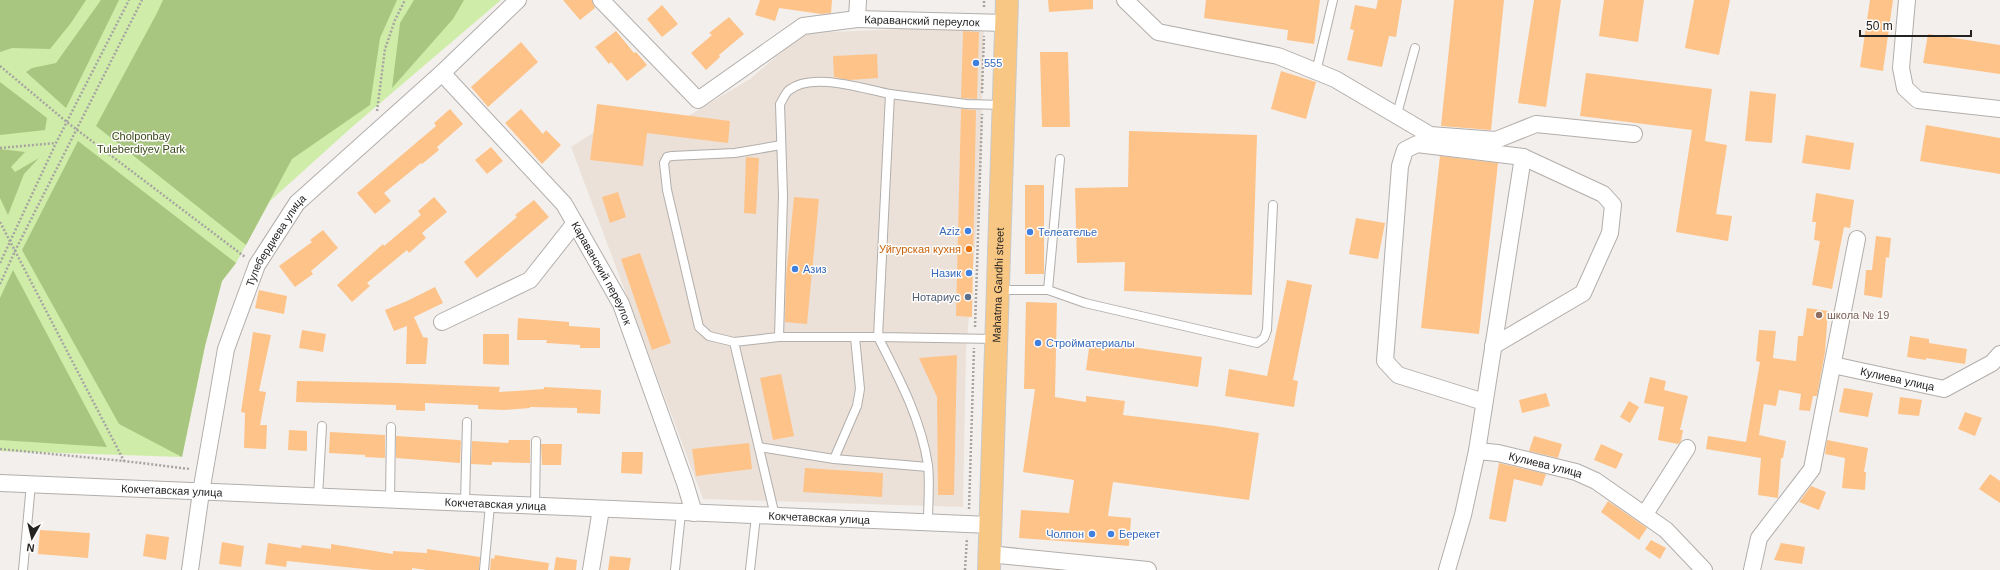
<svg xmlns="http://www.w3.org/2000/svg" width="2000" height="570" viewBox="0 0 2000 570" font-family="Helvetica,sans-serif">
  <style>
    .built { fill: #ebe1d8 }
    .green { fill: #cfeda9 }
    .forest { fill: #a8c680 }
    .building { fill: #fec389 }
    .lines { fill: none; stroke-linecap: round; stroke-linejoin: round }
    .service-casing { stroke: #b2aeab; stroke-width: 10 }
    .minor-casing { stroke: #b2aeab; stroke-width: 18 }
    .primary-casing { stroke: #cacaca; stroke-width: 24 }
    .path { stroke: #a7a4a2; stroke-width: 2.5; stroke-dasharray: 2 2; stroke-linecap: butt }
    .service { stroke: #fff; stroke-width: 8 }
    .minor { stroke: #fff; stroke-width: 16 }
    .primary { stroke: #f7c783; stroke-width: 22 }
    .shop-dot { fill: #3f7fe0; stroke: #fffdfc; stroke-width: 1.5 }
    .food-dot { fill: #e8710a; stroke: #fffdfc; stroke-width: 1.5 }
    .service-dot { fill: #5c6f8a; stroke: #fffdfc; stroke-width: 1.5 }
    .education-dot { fill: #8d6e63; stroke: #fffdfc; stroke-width: 1.5 }
    .labels { text-anchor: middle; stroke-width: 3; stroke-linejoin: round; paint-order: stroke }
    .street-label { font-size: 11px; fill: #232221; stroke: #fffdfc }
    .shop-label { font-size: 11px; fill: #366cbe; stroke: #fffdfc; text-anchor: start }
    .park-label { font-size: 11px; fill: #354816; stroke: #fffdfc }
    .food-label { font-size: 11px; fill: #c56008; stroke: #fffdfc; text-anchor: end }
    .service-label { font-size: 11px; fill: #4e5e75; stroke: #fffdfc; text-anchor: end }
    .education-label { font-size: 11px; fill: #785e54; stroke: #fffdfc; text-anchor: start }
  </style>
  <rect width="100%" height="100%" fill="#f3efec"/>
  <path class="built" d="M984 26 980 188 966 351 963 507 703 499 571 147 615 119 675 124 750 79 804 33Z"/>
  <path class="green" d="M0 0H501L352 127 270 201 236 263 222 281 205 346 182 457 0 451Z"/>
  <g class="forest">
    <path d="M0 0H86L71 23 50 49 12 48 0 52Z"/>
    <path d="M101 0H119L66 108 26 72 32 68 56 63Z"/>
    <path d="M163 0H397L380 38 370 105 292 159 246 245 96 126 157 13Z"/>
    <path d="M414 0H464L453 19 392 88 400 23Z"/>
    <path d="M0 82 47 118 45 130 0 135Z"/>
    <path d="M78 141 236 263 222 281 205 346 182 457 119 424 22 250Z"/>
    <path d="M0 149 25 152 11 167 15 172 39 158 24 174 8 215 0 198Z"/>
    <path d="M13 270 107 447 0 440V298Z"/>
  </g>
  <g class="building">
    <path d="M563 0H592L595 8 580 20Z"/>
    <path d="M760 0H832L831 13 821 14 779 8 775 21 755 15Z"/>
    <path d="M1048 0H1093V9L1049 12Z"/>
    <path d="M1206 0H1320L1314 44 1287 40 1288 30 1204 18Z"/>
    <path d="M1378 0H1402L1396 37 1389 36 1382 67 1347 60 1354 30 1350 29 1355 5 1376 9Z"/>
    <path d="M1454 0H1504L1491 130 1441 126Z"/>
    <path d="M1534 0H1561L1546 107 1518 103Z"/>
    <path d="M1604 0H1644L1638 42 1599 36Z"/>
    <path d="M1694 0H1730L1719 55 1685 48Z"/>
    <path d="M1870 0H1893L1883 71 1860 67Z"/>
    <path d="M662 5 678 24 662 37 647 19Z"/>
    <path d="M729 17 744 34 719 55 720 57 706 70 691 53 712 35 709 33Z"/>
    <path d="M616 31 634 53 636 52 647 65 627 81 611 62 609 64 595 47Z"/>
    <path d="M963 31 979 32 977 99 961 98Z"/>
    <path d="M1928 34 2000 45V74L1923 63Z"/>
    <path d="M521 42 538 62 488 107 471 87Z"/>
    <path d="M1040 52H1068L1070 127H1042Z"/>
    <path d="M877 54 878 78 849 80 834 77 833 56Z"/>
    <path d="M1281 71 1316 82 1306 119 1271 109Z"/>
    <path d="M1586 73 1712 89 1705 141 1727 145 1716 214 1732 216 1728 241 1676 232 1692 130 1580 116Z"/>
    <path d="M1750 91 1776 94 1772 143 1745 141Z"/>
    <path d="M597 104 730 121 728 143 647 133 643 166 590 160Z"/>
    <path d="M450 109 463 124 437 147 439 150 422 164 421 163 384 193 391 201 375 214 357 193 436 126 434 123Z"/>
    <path d="M521 109 543 134 546 130 561 145 542 164 505 123Z"/>
    <path d="M961 109 976 110 972 317 956 316Z"/>
    <path d="M1926 125 2000 138V174L1920 161Z"/>
    <path d="M1129 131 1257 135 1252 295 1124 291 1125 262 1077 263 1075 188 1128 187Z"/>
    <path d="M1806 135 1854 143 1850 170 1802 163Z"/>
    <path d="M491 147 503 161 487 174 475 160Z"/>
    <path d="M1440 156 1498 163 1479 334 1421 328Z"/>
    <path d="M746 157 759 158 756 214 744 213Z"/>
    <rect x="1025" y="185" width="19" height="89"/>
    <path d="M618 192 626 217 610 223 602 197Z"/>
    <path d="M1816 193 1854 200 1850 228 1844 227 1832 289 1812 285 1820 241 1814 240 1816 222H1812Z"/>
    <path d="M434 197 447 212 422 233 426 238 409 253 407 250 367 283 370 286 352 302 337 285 383 244 384 246 421 215 418 211Z"/>
    <path d="M794 197 819 199 807 324 785 322 786 277Z"/>
    <path d="M534 200 549 217 477 278 464 262 517 217 515 215Z"/>
    <path d="M1356 218 1385 223 1378 259 1349 254Z"/>
    <path d="M323 230 338 248 311 271 313 274 295 287 279 266 312 242 310 240Z"/>
    <path d="M1876 236 1891 238 1889 258 1886 257 1882 298 1864 295 1866 270H1872Z"/>
    <path d="M640 253 671 343 652 350 621 259Z"/>
    <path d="M1287 280 1312 285 1293 380 1298 381 1294 407 1225 396 1229 369 1267 376Z"/>
    <path d="M435 287 443 303 414 317 423 337 428 338 426 364H406L407 326 394 331 385 310 407 301Z"/>
    <path d="M259 290 287 296 284 314 255 308Z"/>
    <path d="M1026 302 1057 303 1055 397 1086 402V396L1125 401 1123 415 1215 426 1259 433 1249 500 1113 482 1108 516 1131 518 1129 546 1019 538 1021 510 1069 513 1074 480 1023 472 1035 389H1024Z"/>
    <path d="M1807 308 1828 311 1825 352 1817 396H1813L1810 411 1799 410 1801 394 1779 390 1776 406 1764 404 1759 435 1786 441 1783 458H1781L1778 498 1758 495 1761 458 1706 449 1708 436 1746 442 1760 362 1756 361 1759 330 1776 331 1773 358 1796 361 1798 336H1803Z"/>
    <path d="M518 318 569 322V326L600 328V348H580V345L546 343 547 340H517Z"/>
    <path d="M302 330 326 334 323 352 299 348Z"/>
    <path d="M253 332 271 335 259 391 266 392 260 425H267L266 449 244 448 245 413 241 412Z"/>
    <path d="M483 334H509V365L483 364Z"/>
    <path d="M1910 336 1929 339V343L1967 349 1965 364 1926 358V360L1907 357Z"/>
    <path d="M1090 341 1202 357 1198 387 1086 370Z"/>
    <path d="M957 355 954 495H938L937 397 919 358Z"/>
    <path d="M781 374 794 436 773 440 760 378Z"/>
    <path d="M1650 377 1666 381 1664 390 1688 396 1680 430H1683L1681 441 1678 444 1658 440 1664 407 1644 403Z"/>
    <path d="M297 381 397 383 500 387 499 392 544 389V387L601 390 600 414 577 413V408L530 407V408L504 410 478 409V405L425 403V411L396 410V405L296 402Z"/>
    <path d="M1844 388 1873 393 1868 417 1839 412Z"/>
    <path d="M1546 393 1550 406 1522 413 1519 400Z"/>
    <path d="M1900 397 1922 400 1919 416 1898 414Z"/>
    <path d="M1629 401 1639 407 1630 423 1620 417Z"/>
    <path d="M1965 412 1982 418 1975 436 1958 429Z"/>
    <path d="M289 430 307 431V451L288 450Z"/>
    <path d="M330 432 385 435V458L365 457V455L329 453Z"/>
    <path d="M396 436 459 440 461 441 460 463 396 458Z"/>
    <path d="M1534 436 1562 444 1558 458 1529 451Z"/>
    <path d="M509 440H530V463L492 462V465L471 464 472 441 508 443Z"/>
    <path d="M1827 440 1868 448 1864 472H1866L1865 490 1842 488 1845 458 1825 454Z"/>
    <path d="M749 443 752 469 696 476 692 449Z"/>
    <path d="M541 444H562L561 465H542Z"/>
    <path d="M1601 444 1623 454 1616 469 1594 460Z"/>
    <path d="M622 452H643L642 474 621 473Z"/>
    <path d="M1499 463 1546 474 1542 486 1514 479 1506 522 1489 519Z"/>
    <path d="M805 468 883 473 882 497 803 492Z"/>
    <path d="M1990 474 2000 481V503L1979 489Z"/>
    <path d="M1811 486 1826 492 1819 510 1799 502Z"/>
    <path d="M1608 501 1647 528 1639 540 1601 512Z"/>
    <path d="M40 530 90 533 88 558 38 554Z"/>
    <path d="M146 534 169 537 166 560 143 556Z"/>
    <path d="M1651 540 1666 548 1660 559 1645 549Z"/>
    <path d="M222 542 244 546 241 567 219 564Z"/>
    <path d="M268 543 301 548 302 545 331 549V544L393 554V551L427 553V549L480 557 479 570H427L412 568V570H374L287 561 286 567 265 564Z"/>
    <path d="M1781 543 1805 547 1802 564 1774 560Z"/>
    <path d="M495 555 549 563 548 570H490L491 558 494 559Z"/>
    <path d="M610 556 631 558 629 570H608Z"/>
    <path d="M556 557 577 560 576 570H554Z"/>
  </g>
  <g class="lines">
    <defs>
      <g id="service">
        <path d="M1316 72 1333 0"/>
        <path d="M890 94C863 89 811 71 788 91 785 94 782 101 780 104L783 196 779 337H878C899 378 921 419 928 465 930 483 928 504 928 523"/>
        <path d="M1397 114 1415 48"/>
        <path d="M999 290H1048L1085 303 1257 343 1264 338 1267 330 1273 205"/>
        <path d="M1048 290 1060 159"/>
        <path d="M995 339 878 337 890 94 966 104 1003 105"/>
        <path d="M734 342 709 336 699 327 667 190 664 163 667 157 672 156 735 153 781 145"/>
        <path d="M759 447 834 459 928 467"/>
        <path d="M834 459 857 406 860 389 855 337"/>
        <path d="M318 497 322 426"/>
        <path d="M390 500 391 427"/>
        <path d="M465 503 467 422"/>
        <path d="M535 506 536 441"/>
        <path d="M775 516 734 342 779 337"/>
        <path d="M23 570 31 484"/>
        <path d="M484 570 490 505"/>
        <path d="M675 570 681 513"/>
        <path d="M750 570 756 516"/>
      </g>
      <g id="minor">
        <path d="M601 0 698 100 803 26 857 19"/>
        <path id="s1" d="M858 0 857 19 1006 23"/>
        <path d="M1125 0 1158 32 1278 56 1335 79 1430 135 1496 140 1536 124 1634 134"/>
        <path d="M1907 0 1901 68 1905 88 1918 100 2000 109"/>
        <path id="s2" d="M442 73 564 204 621 304 685 483 694 513"/>
        <path d="M442 322 530 280 575 223"/>
        <path id="s3" d="M1833 365 1944 389 1992 363 2000 354"/>
        <path d="M1484 402 1398 375 1385 361 1400 166 1405 150 1417 144 1523 157 1603 194 1613 205 1610 233 1583 293 1493 346"/>
        <path d="M1477 451 1523 157"/>
        <path id="s4" d="M0 483 990 525"/>
        <path d="M1645 514 1687 448"/>
        <path d="M989 554 1148 570"/>
        <path id="s5" d="M190 570 201 492 226 349 257 265 297 203 442 73 518 0"/>
        <path d="M591 570 601 509"/>
        <path id="s6" d="M1447 570 1463 515 1477 451 1498 453 1539 463 1576 472 1596 481 1666 530 1704 570"/>
        <path d="M1752 570 1759 538 1812 469 1857 239"/>
      </g>
      <g id="primary">
        <path id="s7" d="M989 570 1007 0"/>
      </g>
    </defs>
    <use href="#service" class="service-casing"/>
    <use href="#minor" class="minor-casing"/>
    <use href="#primary" class="primary-casing"/>
    <g class="path">
      <path d="M984 7V0"/>
      <path d="M0 66 68 123 245 257"/>
      <path d="M982 93 984 36"/>
      <path d="M377 111 385 49 395 20 405 0"/>
      <path d="M0 148 56 143"/>
      <path d="M0 222 124 461"/>
      <path d="M0 263 56 143 129 0"/>
      <path d="M0 284 15 251 142 0"/>
      <path d="M975 327 982 114"/>
      <path d="M0 449 124 461 190 469"/>
      <path d="M969 509 974 348"/>
      <path d="M965 570 967 538"/>
    </g>
    <use href="#service" class="service"/>
    <use href="#minor" class="minor"/>
    <use href="#primary" class="primary"/>
  </g>
  <g class="shop-dot">
    <circle cx="976" cy="63" r="4"/>
    <circle cx="968" cy="231" r="4"/>
    <circle cx="1030" cy="232" r="4"/>
    <circle cx="795" cy="269" r="4"/>
    <circle cx="969" cy="273" r="4"/>
    <circle cx="1038" cy="343" r="4"/>
    <circle cx="1092" cy="534" r="4"/>
    <circle cx="1111" cy="534" r="4"/>
  </g>
  <circle class="food-dot" cx="969" cy="249" r="4"/>
  <circle class="service-dot" cx="968" cy="297" r="4"/>
  <circle class="education-dot" cx="1819" cy="315" r="4"/>
  <g class="labels">
    <g class="street-label">
      <text dy="4" stroke="none"><textPath href="#s1" startOffset="84">Караванский переулок</textPath></text>
      <text dy="4" stroke="none"><textPath href="#s5" startOffset="344">Тулебердиева улица</textPath></text>
      <text dy="4" stroke="none"><textPath href="#s2" startOffset="258">Караванский переулок</textPath></text>
      <text dy="4" stroke="none"><textPath href="#s7" startOffset="285">Mahatma Gandhi street</textPath></text>
      <text dy="4" stroke="none"><textPath href="#s3" startOffset="66">Кулиева улица</textPath></text>
      <text dy="4" stroke="none"><textPath href="#s6" startOffset="193">Кулиева улица</textPath></text>
      <text dy="4" stroke="none"><textPath href="#s4" startOffset="172">Кокчетавская улица</textPath></text>
      <text dy="4" stroke="none"><textPath href="#s4" startOffset="496">Кокчетавская улица</textPath></text>
      <text dy="4" stroke="none"><textPath href="#s4" startOffset="820">Кокчетавская улица</textPath></text>
    </g>
    <g class="shop-label">
      <text x="984" y="67">555</text>
      <text x="960" y="235" text-anchor="end">Aziz</text>
      <text x="1038" y="236">Телеателье</text>
      <text x="803" y="273">Азиз</text>
      <text x="961" y="277" text-anchor="end">Назик</text>
      <text x="1046" y="347">Стройматериалы</text>
      <text x="1084" y="538" text-anchor="end">Чолпон</text>
      <text x="1119" y="538">Берекет</text>
    </g>
    <g class="park-label">
      <text x="141" y="140">Cholponbay<tspan x="141" dy="13">Tuleberdiyev Park</tspan></text>
    </g>
    <g class="food-label">
      <text x="961" y="253">Уйгурская кухня</text>
    </g>
    <g class="service-label">
      <text x="960" y="301">Нотариус</text>
    </g>
    <g class="education-label">
      <text x="1827" y="319">школа № 19</text>
    </g>
  </g>
  <g transform="translate(32 538) rotate(188)" stroke="#fffdfc" stroke-width="3" paint-order="stroke">
  <path d="M0-3L7 15L0 10L-7 15Z" fill="#232221"/>
  <text y="-6" font-size="11" font-weight="bold" text-anchor="middle" fill="#232221">N</text>
  </g>
  <path d="M1860 30v6h111v-6" fill="none" stroke="#232221" stroke-width="2"/>
  <text x="1866" y="30" font-size="12" fill="#232221" stroke="#fffdfc" stroke-width="3" paint-order="stroke">50 m</text>
</svg>
